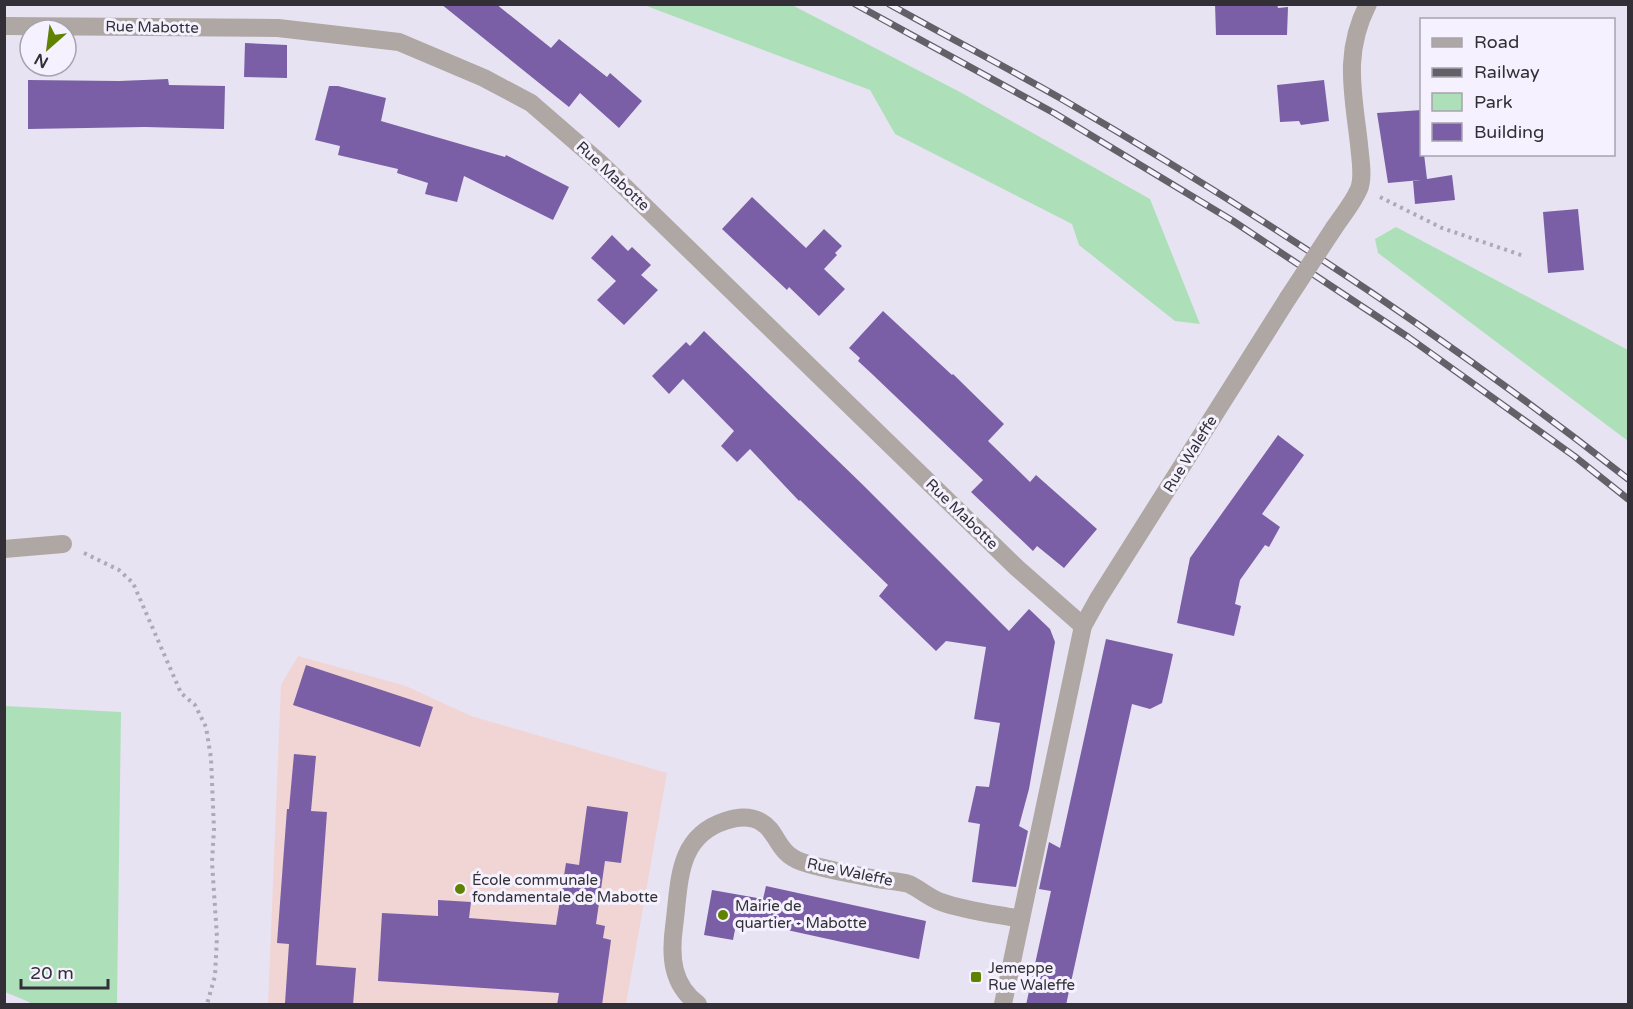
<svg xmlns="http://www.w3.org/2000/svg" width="1633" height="1009" viewBox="0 0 1633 1009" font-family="'Varela Round',sans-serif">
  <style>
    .education { fill: #f0d5d4 }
    .green { fill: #ade0b8 }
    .building { fill: #7a5fa7 }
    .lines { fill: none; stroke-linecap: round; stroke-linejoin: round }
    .path { stroke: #ada9b6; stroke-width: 4; stroke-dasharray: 3 4.5; stroke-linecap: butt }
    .minor { stroke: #aea7a3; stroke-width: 18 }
    .rail-casing { stroke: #636068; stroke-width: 7 }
    .rail { stroke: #f5f1fe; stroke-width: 4.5; stroke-dasharray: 14; stroke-linecap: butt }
    .minor-bridge { stroke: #aea7a3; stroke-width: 18 }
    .poi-dot { fill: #5f8300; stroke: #f5f1fe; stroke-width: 2 }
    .labels { text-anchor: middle; stroke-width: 6; stroke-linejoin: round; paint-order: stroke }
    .street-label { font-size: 15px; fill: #323036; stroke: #f5f1fe }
    .poi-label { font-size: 15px; fill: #323036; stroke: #f5f1fe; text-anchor: start }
  </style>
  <rect width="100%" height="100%" fill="#e8e3f3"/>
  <path class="education" d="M298 656 406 686 471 716 667 773 626 1004H268L281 685Z"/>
  <g class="green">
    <path d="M644 5H792L960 92 1150 199 1200 324 1175 321 1079 245 1072 224 895 134 870 90Z"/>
    <path d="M1396 227 1628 350V441L1378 253 1375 239Z"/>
    <path d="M5 706 121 712 117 1004H30L29 1002 5 992Z"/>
  </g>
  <g class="building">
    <path d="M441 4H496L551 48 559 39 607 77 610 73 642 101 619 128 580 93 569 107Z"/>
    <path d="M1215 4H1277L1278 8 1288 7 1287 35H1216Z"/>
    <path d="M245 43 287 45V78L244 77Z"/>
    <path d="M168 79 169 85 225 86 224 129 145 127 28 129V80L119 81Z"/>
    <path d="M1324 80 1329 121 1301 125 1299 121 1280 122 1277 85Z"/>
    <path d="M329 86H338L386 98 381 121 505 157 506 155 569 187 553 220 464 176 457 202 425 194 428 183 397 173 398 169 338 155 340 146 315 140Z"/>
    <path d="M1422 110V154H1424L1427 179 1452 175 1455 200 1415 204 1413 181 1421 180 1388 183 1377 113Z"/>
    <path d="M752 197 806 248 824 229 842 246 835 253 837 255 824 269 845 289 819 316 789 287 787 290 722 229Z"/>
    <path d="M1578 209 1584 270 1548 273 1543 212Z"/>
    <path d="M612 235 628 251 632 247 651 265 641 275 658 290 624 325 597 300 616 281 591 258Z"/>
    <path d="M883 311 952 375 953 374 1004 424 988 441 1030 482 1036 475 1097 529 1064 568 1037 546 1033 551 971 492 983 480 871 373 858 361 860 358 849 348Z"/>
    <path d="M704 331 862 484 1009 631 1029 609 1050 629 1055 642 1029 789 1019 826 1028 831 1016 887 972 882 980 824 968 822 976 786 989 787 1000 723 974 719 986 647 946 641 936 651 879 596 888 585 800 500 799 501 750 449 737 462 721 446 734 431 683 379 669 394 652 376 686 342 690 346Z"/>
    <path d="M1278 435 1304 455 1262 514 1280 527 1269 547 1265 545 1240 580 1235 604 1241 606 1234 636 1177 623 1190 558Z"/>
    <path d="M1106 639 1173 654 1168 677 1162 703 1150 709 1132 704 1066 1005H1026L1051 891 1039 889 1049 842 1060 848Z"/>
    <path d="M306 665 433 707 420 747 293 705Z"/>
    <path d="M294 754 316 756 311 811 327 812 316 965 356 968 353 1005 285 1003 289 944 277 943 287 809H289Z"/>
    <path d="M587 806 628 812 621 863 605 861 596 924 605 926 603 938 611 940 602 1005H557L559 993 378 981 382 913 438 916V900L471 902 469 918 556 925 566 863 579 865Z"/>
    <path d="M766 886 926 921 919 959 737 919 733 940 704 935 712 890 763 899Z"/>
  </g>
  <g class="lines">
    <g class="path">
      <path d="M1380 197 1442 228 1524 256"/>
      <path d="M84 553 119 570 133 583 181 693 195 705 206 727 211 758 214 829 212 862 217 937 215 976 207 1004"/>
    </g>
    <g class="minor">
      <path d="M4 26 278 28 399 42 484 78 531 103 599 162 1017 568 1083 626"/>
      <path d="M1334 228C1342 216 1353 203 1359 189 1364 177 1360 157 1359 144 1353 92 1343 53 1368 4"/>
      <path d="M4 549 63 544"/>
      <path d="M698 1004C672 985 670 957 674 927 680 883 676 837 725 821 737 817 749 815 761 822 778 831 776 853 802 862 826 870 853 874 877 879 887 881 899 881 909 884 920 889 929 898 941 902 966 911 995 914 1021 919"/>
      <path d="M1003 1004 1083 626 1098 599 1288 298"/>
    </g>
    <defs>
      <g id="rail">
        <path d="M855 4 1054 113 1233 221 1408 337 1574 456 1628 499"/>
        <path d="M889 4C946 36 1004 66 1060 98 1255 211 1451 340 1628 479"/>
      </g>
    </defs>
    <use href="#rail" class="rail-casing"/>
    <use href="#rail" class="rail"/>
    <path class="minor-bridge" d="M1288 298 1334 228"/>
  </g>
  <g class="poi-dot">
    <circle cx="460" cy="889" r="6"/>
    <circle cx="723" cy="915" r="6"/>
    <rect x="970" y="971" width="12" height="12" rx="3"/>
  </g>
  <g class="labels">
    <g class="street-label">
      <text transform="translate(152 27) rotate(1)" y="5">Rue Mabotte</text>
      <text transform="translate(613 176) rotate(43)" y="5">Rue Mabotte</text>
      <text transform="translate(1190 454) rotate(-58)" y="5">Rue Waleffe</text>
      <text transform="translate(962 514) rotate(44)" y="5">Rue Mabotte</text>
      <text transform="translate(850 872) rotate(12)" y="5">Rue Waleffe</text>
    </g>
    <g class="poi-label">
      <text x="472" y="885">École communale<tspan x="472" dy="17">fondamentale de Mabotte</tspan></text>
      <text x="735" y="911">Mairie de<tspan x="735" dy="17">quartier - Mabotte</tspan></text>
      <text x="988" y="973">Jemeppe<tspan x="988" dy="17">Rue Waleffe</tspan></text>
    </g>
  </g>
  <rect width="1633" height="1009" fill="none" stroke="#323036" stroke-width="12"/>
  <rect x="1420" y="18" width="195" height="138" fill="#f5f1fe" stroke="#a7a4ae" stroke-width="1.5"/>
  <rect x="1432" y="38" width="30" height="9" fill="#aea7a3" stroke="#a7a4ae" stroke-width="1.5"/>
  <text x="1474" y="48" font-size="18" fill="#323036">Road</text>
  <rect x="1432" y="68" width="30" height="9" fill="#636068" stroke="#a7a4ae" stroke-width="1.5"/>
  <text x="1474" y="78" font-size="18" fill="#323036">Railway</text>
  <rect x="1432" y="93" width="30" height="18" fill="#ade0b8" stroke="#a7a4ae" stroke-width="1.5"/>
  <text x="1474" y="108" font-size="18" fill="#323036">Park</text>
  <rect x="1432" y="123" width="30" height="18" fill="#7a5fa7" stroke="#a7a4ae" stroke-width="1.5"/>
  <text x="1474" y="138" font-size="18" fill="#323036">Building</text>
  <g transform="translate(48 48) rotate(208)"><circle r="28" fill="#f5f1fe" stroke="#a7a4ae" stroke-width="1.5"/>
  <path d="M0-4.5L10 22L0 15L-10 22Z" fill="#5f8300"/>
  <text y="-9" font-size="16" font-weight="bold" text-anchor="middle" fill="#323036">N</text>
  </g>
  <path d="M21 979v9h87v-9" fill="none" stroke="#323036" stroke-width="3"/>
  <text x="30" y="979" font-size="18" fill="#323036" stroke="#f5f1fe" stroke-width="4.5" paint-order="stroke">20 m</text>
</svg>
